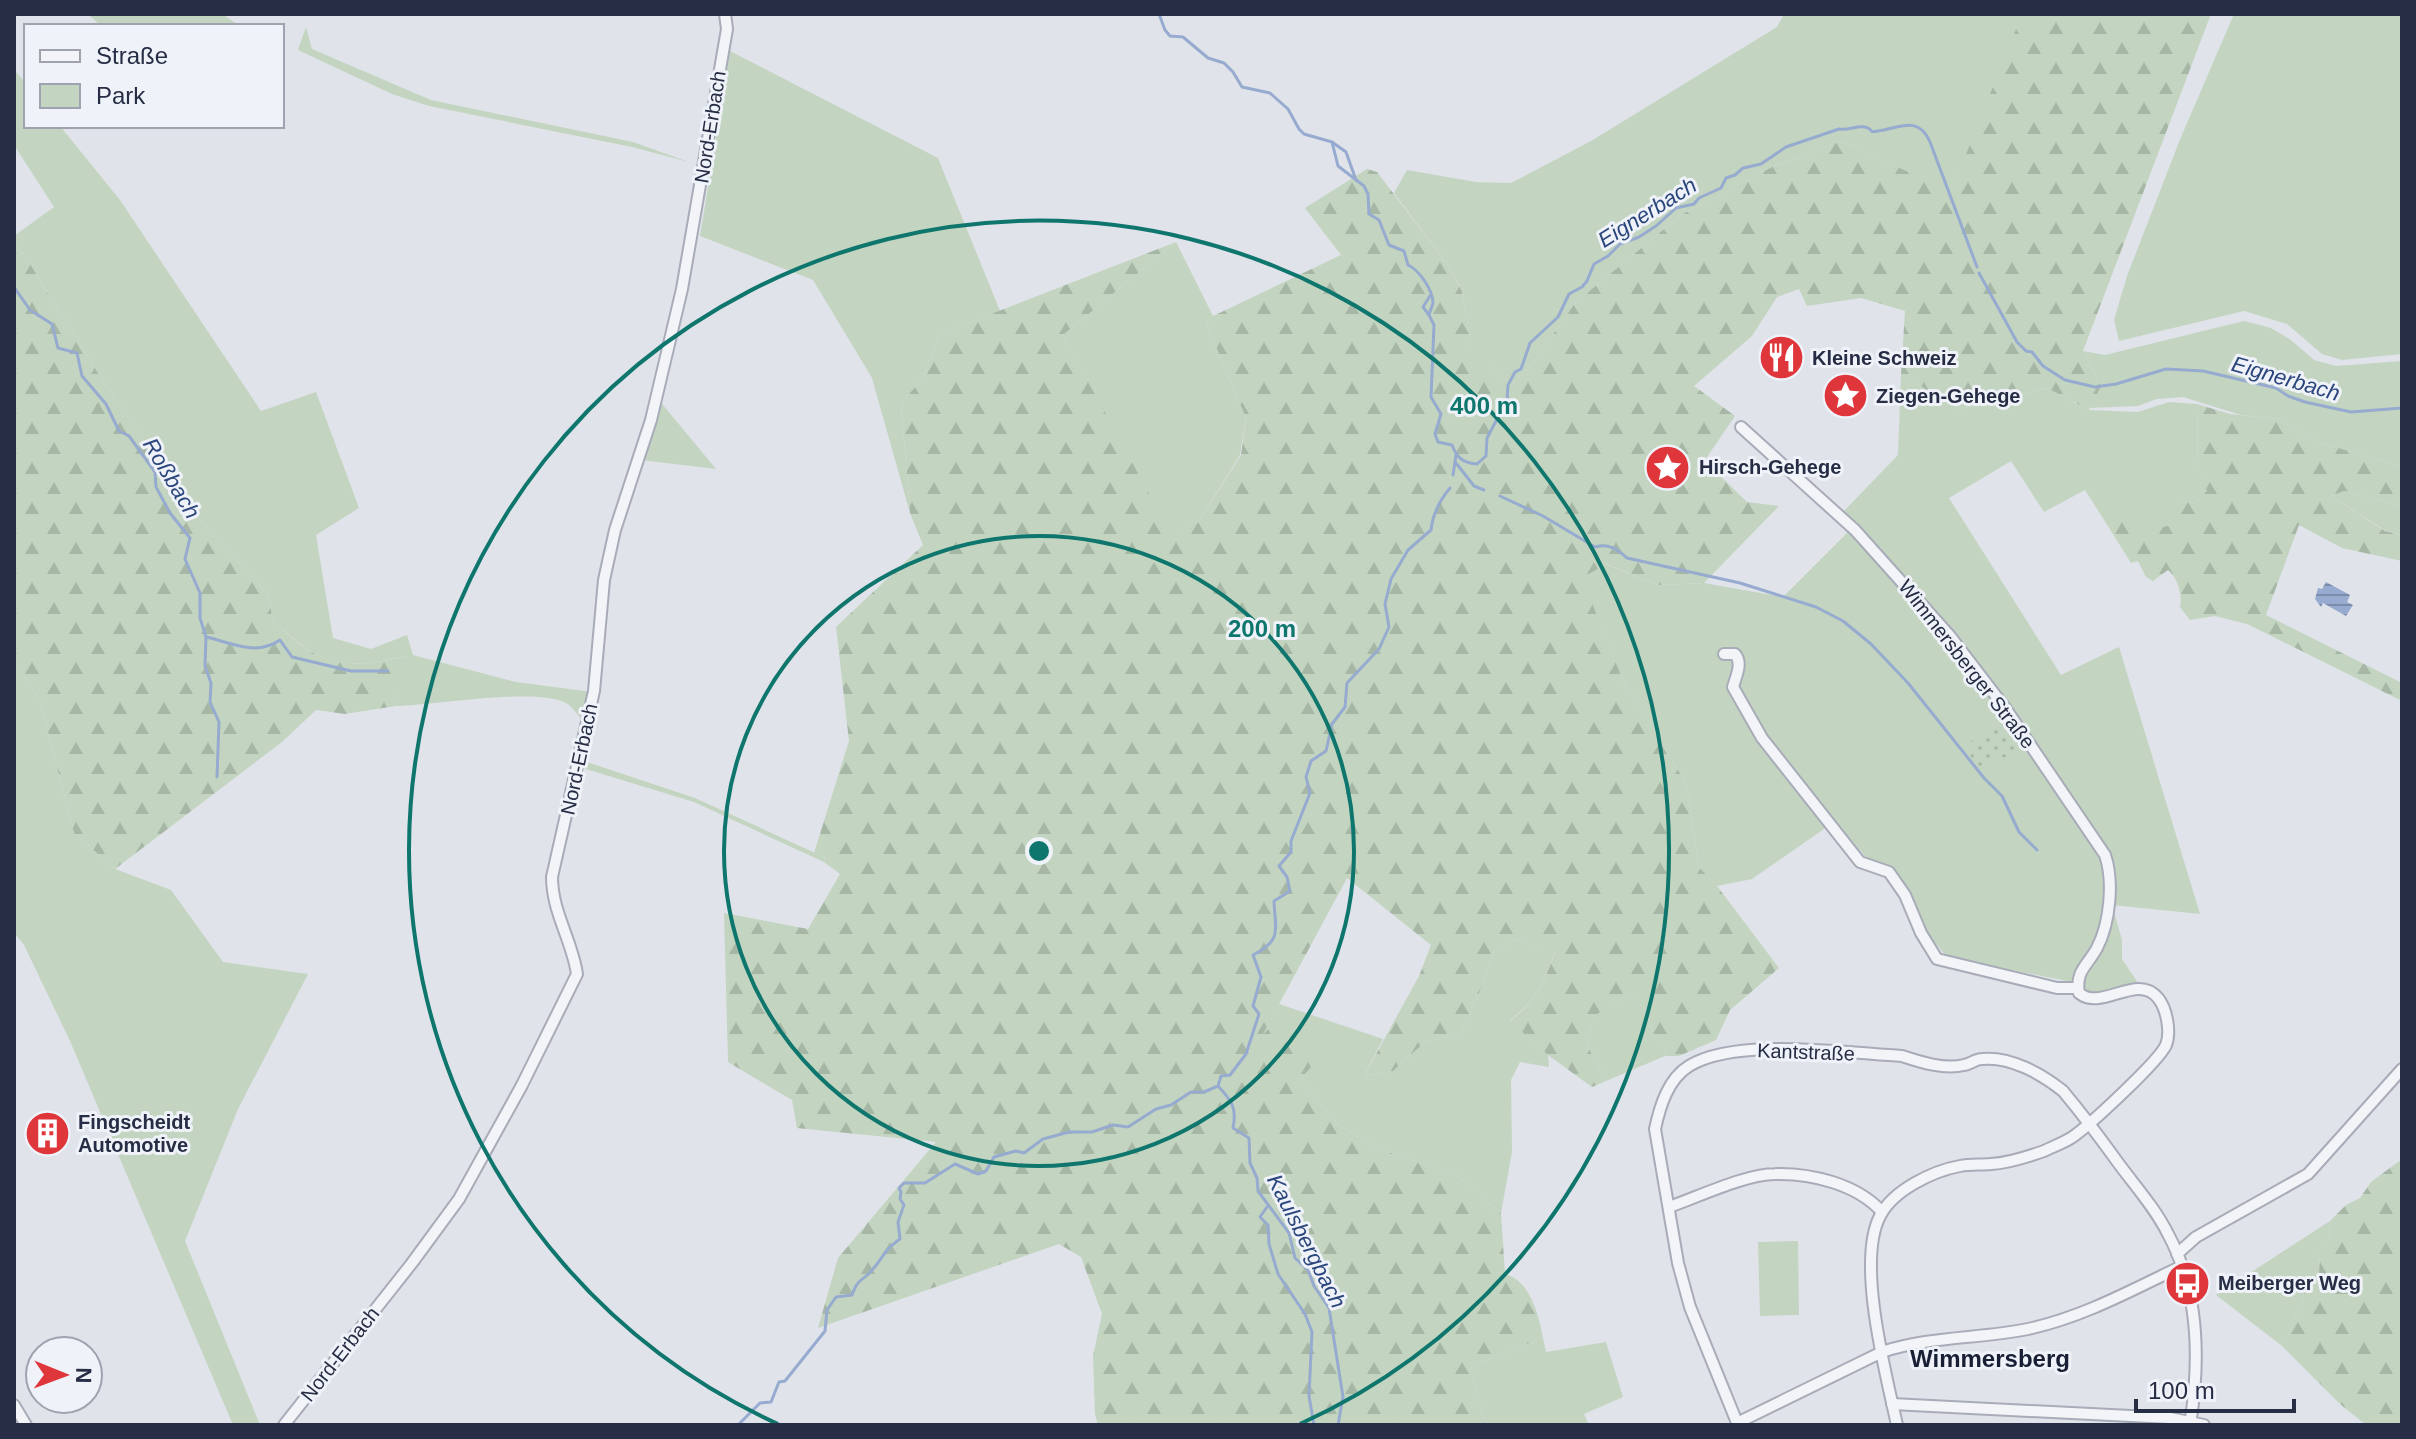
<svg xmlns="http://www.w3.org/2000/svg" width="2416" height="1439" viewBox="0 0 2416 1439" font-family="Arial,sans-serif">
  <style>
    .green { fill: #c3d5c0 }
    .forest { fill: url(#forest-firs) }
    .garden { fill: url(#garden-dots) }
    .water { fill: url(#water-rules) }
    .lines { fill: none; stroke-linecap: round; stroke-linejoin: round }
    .stream { stroke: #96abcf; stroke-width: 3 }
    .minor-casing { stroke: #a8acb8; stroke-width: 14 }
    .minor { stroke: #f3f4f8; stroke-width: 10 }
    .ring { fill: none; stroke: #0f766e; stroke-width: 4 }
    .labels { text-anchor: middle; stroke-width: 6; stroke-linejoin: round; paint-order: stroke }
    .street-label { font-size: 20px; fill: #262d44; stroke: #eff2f8 }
    .poi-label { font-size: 20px; font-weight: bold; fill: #262d44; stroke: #eff2f8; text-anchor: start }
    .water-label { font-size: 22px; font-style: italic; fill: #2b467c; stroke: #eff2f8 }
    .quarter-label { font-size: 24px; font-weight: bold; fill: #191f34; stroke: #eff2f8 }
    .centre { fill: #0f766e; stroke: #eff2f8; stroke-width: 4 }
    .ring-label { font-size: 24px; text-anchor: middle; font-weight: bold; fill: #0f766e; stroke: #eff2f8; stroke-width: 6; stroke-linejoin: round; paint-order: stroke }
  </style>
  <defs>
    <pattern id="forest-firs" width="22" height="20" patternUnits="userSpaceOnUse" patternTransform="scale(2)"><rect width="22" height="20" fill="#c3d5c0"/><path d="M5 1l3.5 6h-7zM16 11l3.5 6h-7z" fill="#a7b7a6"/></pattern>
    <pattern id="garden-dots" width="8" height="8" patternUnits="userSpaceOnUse" patternTransform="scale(2)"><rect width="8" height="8" fill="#c3d5c0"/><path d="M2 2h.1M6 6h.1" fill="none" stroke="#a7b7a6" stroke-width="1.8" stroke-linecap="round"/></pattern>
    <pattern id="water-rules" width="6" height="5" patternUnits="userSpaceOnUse" patternTransform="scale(2)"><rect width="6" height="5" fill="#96abcf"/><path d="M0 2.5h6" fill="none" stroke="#7a8caa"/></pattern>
  </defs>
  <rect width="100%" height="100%" fill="#e0e3ea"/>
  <g class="green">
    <path d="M88 14H222L240 26H101Z"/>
    <path d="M1784 14H2023L1951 193 1842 141 1772 167 1681 215 1575 303 1532 365 1511 385 1472 349 1462 290 1448 265 1394 193 1407 170 1476 182 1511 183 1591 141 1777 27Z"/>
    <path d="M2234 14H2402V354L2342 360 2322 354 2287 324 2244 311 2119 341 2114 320 2127 276 2181 137Z"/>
    <path d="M306 27 312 49 431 100 633 142 689 162 632 147 429 106 392 94 298 50Z"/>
    <path d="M730 51 938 158 1000 311 940 334 923 378 901 403 910 513 872 378 813 280 700 236Z"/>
    <path d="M14 69 26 84V126H60L120 200 261 411 316 392 359 508 316 535 333 638 371 649 407 635 413 655 516 682 592 692 587 726C581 719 573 707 566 703 537 687 433 705 396 706L405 656C374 664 343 669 313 653 303 648 284 630 273 622L268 594 195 515 103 381 27 259 14 243V236L54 207 14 145Z"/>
    <path d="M1176 242 1213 316 1206 323 1246 418 1240 455 1199 521 1170 535 1063 335Z"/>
    <path d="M2244 321 2271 328 2291 340 2314 360 2336 366 2402 361V467L2322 443 2277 419 2241 415 2183 397 2157 399 2138 406 2089 408 2101 386 2083 351 2105 355Z"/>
    <path d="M1901 375 1960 409 2047 388 2089 410 2138 412 2169 402 2197 404 2198 468 2208 491 2194 504 2181 500 2170 525 2147 533 2111 505V531L2085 490 2044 512 2011 461 1949 498 2061 675 2119 647 2200 914 2112 905 2122 940V959L2138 983 2092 996 2084 991 2082 984 1947 957 1925 931 1908 895 1892 870 1865 856 1834 822 1752 879 1717 886 1699 867 1686 783 1622 678 1581 578 1605 564 1659 585 1704 583 1783 597 1849 531 1843 512 1898 455Z"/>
    <path d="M658 399 716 469 641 460Z"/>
    <path d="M2344 491 2402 506V535L2386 531 2331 496Z"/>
    <path d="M14 660 40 701 74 833 115 869 171 890 223 962 308 974 238 1109 185 1241 260 1425H233L70 1041 24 945 14 933Z"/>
    <path d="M578 759 695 798 826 858 824 862 694 802 576 766Z"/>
    <path d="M1516 939 1555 952C1544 982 1536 1001 1510 1020L1548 1055 1549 1067 1520 1062 1511 1080 1512 1152 1501 1213 1455 1174 1378 1149 1337 1124 1300 1079 1317 1060 1261 1037 1279 1004 1383 1039 1364 1076 1393 1071 1425 1042 1461 1033 1478 996 1494 951Z"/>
    <path d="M1627 995 1646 1009 1653 1036 1666 1045 1665 1056 1606 1081 1587 1045 1594 1015Z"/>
    <path d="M2330 1221 2329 1239 2320 1253 2319 1273 2303 1295 2302 1306 2294 1317 2290 1332 2282 1346 2216 1295Z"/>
    <path d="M1798 1241 1799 1315 1760 1316 1758 1242Z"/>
    <path d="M1543 1338 1546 1352 1606 1342 1623 1397 1584 1414 1589 1425H1486L1470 1367Z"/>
  </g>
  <g class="forest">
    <path d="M2022 14H2211L2083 351 2101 386 2089 410 2047 388 1960 409 1901 375 1905 311 1861 298 1807 306 1799 289 1777 297 1752 336 1694 386 1735 416 1707 457 1711 467 1747 502 1779 506 1704 583 1659 585 1606 564 1582 578 1622 678 1686 783 1699 867 1717 886 1779 968 1730 1010 1716 1040 1679 1056H1665L1666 1045 1653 1036 1646 1009 1627 995 1594 1016 1587 1045 1606 1081 1592 1087 1548 1055 1510 1021C1536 1001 1544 982 1555 953L1516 939 1494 951 1478 996 1461 1033 1425 1042 1393 1071 1364 1076 1419 976 1431 945 1347 878 1263 1034 1276 1023 1318 1060 1300 1079 1337 1124 1378 1149 1455 1174 1501 1213 1505 1274C1530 1280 1539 1316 1543 1338L1470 1367 1486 1425H1098L1095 1414 1093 1356 1102 1314 1081 1257 1059 1244 818 1328 838 1258 936 1142 797 1128 792 1100 728 1062 724 913 808 929 840 874 824 862 826 858 814 853 849 741 836 627 923 545 910 513 901 403 923 378 940 334 1176 242 1063 335 1171 534 1199 521 1241 455 1246 418 1206 323 1213 316 1341 255 1305 208 1367 169 1377 172 1448 265 1462 291 1472 348 1511 385 1532 365 1575 303 1681 215 1772 167 1842 141 1951 192Z"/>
    <path d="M14 243 27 259 103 381 195 515 268 594 273 622C284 630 303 649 313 653 344 669 374 664 406 656L396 706 345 714 316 710 282 742 115 869 74 833 40 701 14 660Z"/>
    <path d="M2197 404 2230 414 2277 419 2322 443 2402 467V506L2344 491 2331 496 2385 531 2402 535V561L2342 548 2299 525 2266 615 2402 683V701L2247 624 2215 616 2190 620 2180 607C2183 595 2177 577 2168 570L2153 581 2146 577 2138 561 2131 563 2111 531V504L2123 497 2147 532 2170 525 2165 506 2181 500 2194 504 2207 491 2198 468Z"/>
    <path d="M2402 1159V1425H2368L2361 1421 2340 1404 2282 1346 2290 1332 2294 1317 2302 1306 2303 1295 2319 1273 2320 1252 2329 1239 2330 1221 2346 1205 2360 1198 2371 1182Z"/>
  </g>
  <path class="garden" d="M2009 721 2026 749 1976 768 1965 744 1991 733V729Z"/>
  <path class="water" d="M2326 582 2350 595 2347 602 2353 605 2346 616 2323 603 2321 607 2315 599 2318 588 2322 589Z"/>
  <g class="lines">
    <g class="stream">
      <path d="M1159 14 1165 30 1170 36 1183 37 1208 58 1224 63 1233 72 1242 87 1270 93 1288 109 1299 129 1304 134 1332 142 1338 166 1364 186 1368 194 1369 214 1379 220 1389 245 1404 251 1408 265C1419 270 1433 290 1433 303 1432 307 1430 311 1429 315L1434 325 1431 397 1441 414 1435 434 1438 442 1452 445C1457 458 1463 463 1477 464L1486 456 1487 438 1507 400 1508 385 1515 372 1521 369 1530 343 1558 317 1569 294 1582 287 1587 281 1594 264 1608 256 1620 244 1639 237 1656 226 1676 208 1694 204 1699 198 1721 188 1726 178 1735 175 1743 168 1761 164 1786 147 1839 129C1848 131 1857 125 1865 127 1876 130 1866 133 1878 131 1898 129 1918 114 1930 142L1977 267"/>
      <path d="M1332 142 1346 152 1356 180"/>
      <path d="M1979 273 2017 342 2026 351 2032 352 2043 366 2065 380 2095 387 2116 384 2166 369 2203 371 2276 388 2288 396 2305 402 2351 412 2402 408"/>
      <path d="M14 287 30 310 52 324 58 348 77 353 82 376 106 404 119 431 129 436 155 472 156 487 170 513 190 538 185 559 200 593V618L206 637 205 666 211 683 210 702 219 722 217 777"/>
      <path d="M1429 315 1423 307 1430 296"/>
      <path d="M1456 463 1474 486 1484 490"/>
      <path d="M1453 475 1456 455"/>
      <path d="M1500 496 1543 516 1595 547C1609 543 1617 549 1627 558L1740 583 1816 607 1843 621 1871 644 1908 683 1984 778 2002 796 2019 832 2037 850"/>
      <path d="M207 637C233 644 257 656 280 640L292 657 351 671H388"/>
      <path d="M1218 1086C1232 1101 1237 1108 1233 1128L1249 1138 1250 1163 1257 1178 1258 1191 1289 1233 1295 1258 1308 1270 1314 1286 1329 1308 1343 1397 1338 1425"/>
      <path d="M1267 1207 1260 1217 1268 1225 1269 1244 1278 1274 1305 1314 1312 1332 1309 1396 1314 1425"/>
      <path d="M738 1425 760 1403 771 1402 779 1382 785 1381 825 1331 827 1310 836 1297 852 1295C859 1276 863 1282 873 1269 886 1254 882 1252 900 1239L898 1222 904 1205 900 1199 901 1192 899 1188 904 1183H925L955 1164 978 1174 986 1171 994 1157 1016 1151 1024 1153 1043 1139 1069 1132H1092L1113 1125 1128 1127 1156 1109 1171 1105 1191 1092H1204L1218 1086 1221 1076 1230 1075 1246 1054 1259 1014 1253 1006 1261 977 1253 955C1283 940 1275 929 1274 901L1290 891 1287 877 1279 866 1291 852V841L1310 793 1306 777 1311 761 1326 751 1332 724 1345 707 1347 683 1379 649 1389 627 1385 604 1391 579 1408 550 1431 530C1433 513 1439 501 1450 488"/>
    </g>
    <defs>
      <g id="minor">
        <path d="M1741 427 1855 530 1950 636 2006 709 2105 855C2114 881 2110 923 2097 948 2088 965 2075 971 2079 993 2102 1012 2137 972 2158 998 2167 1009 2171 1033 2166 1045 2159 1061 2088 1127 2071 1138 2063 1143 2052 1147 2044 1151 2027 1157 2009 1163 1991 1164 1981 1165 1970 1164 1960 1166 1933 1171 1893 1190 1880 1216 1856 1262 1886 1374 1897 1425"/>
        <path d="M1724 654H1735C1743 663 1736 676 1733 687L1762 738 1860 862 1889 872 1905 895 1921 933 1937 959 2057 988H2078"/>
        <path d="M1669 1207C1698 1197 1746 1174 1775 1174 1811 1173 1857 1184 1882 1212"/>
        <path d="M2177 1254 2196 1237 2308 1174 2402 1069"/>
        <path d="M1892 1404 2170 1418 2204 1425"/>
        <path d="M14 1405 26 1425"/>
        <path d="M1737 1423 1882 1352C1930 1336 1979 1339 2028 1329 2083 1317 2132 1290 2182 1266"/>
        <path d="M284 1425 412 1263 459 1199 522 1085 577 974C572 940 552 912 552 877L594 691 604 580 615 530 651 420 682 289 727 29 725 14"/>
        <path d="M1738 1425 1690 1307 1678 1263 1655 1129C1660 1106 1668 1079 1689 1066 1736 1037 1847 1053 1902 1056 1920 1062 1945 1070 1964 1065 1971 1064 1975 1059 1982 1059 2010 1056 2042 1074 2063 1091 2083 1115 2101 1139 2119 1164 2136 1187 2155 1208 2168 1234 2199 1291 2200 1362 2190 1425"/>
      </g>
    </defs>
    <use href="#minor" class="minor-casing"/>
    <use href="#minor" class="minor"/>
  </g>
  <g class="ring">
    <circle cx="1039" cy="851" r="315"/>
    <path d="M778 1424A630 630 0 1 1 1300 1424"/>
  </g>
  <defs>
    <symbol id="restaurant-disc" viewBox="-11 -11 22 22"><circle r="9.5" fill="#de363b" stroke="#eff2f8"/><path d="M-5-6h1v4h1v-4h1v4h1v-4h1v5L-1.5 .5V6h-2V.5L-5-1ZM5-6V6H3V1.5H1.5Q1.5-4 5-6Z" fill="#fff"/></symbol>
    <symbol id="sight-disc" viewBox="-11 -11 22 22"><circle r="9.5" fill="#de363b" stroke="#eff2f8"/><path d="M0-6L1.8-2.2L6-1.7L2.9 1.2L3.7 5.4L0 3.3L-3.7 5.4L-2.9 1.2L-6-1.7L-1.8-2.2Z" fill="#fff"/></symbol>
    <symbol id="building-disc" viewBox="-11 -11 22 22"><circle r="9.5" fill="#de363b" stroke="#eff2f8"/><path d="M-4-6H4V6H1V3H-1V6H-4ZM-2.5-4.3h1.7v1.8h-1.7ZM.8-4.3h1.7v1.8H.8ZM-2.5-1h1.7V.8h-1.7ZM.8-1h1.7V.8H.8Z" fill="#fff"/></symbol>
    <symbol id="bus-disc" viewBox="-11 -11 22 22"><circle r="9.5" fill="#de363b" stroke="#eff2f8"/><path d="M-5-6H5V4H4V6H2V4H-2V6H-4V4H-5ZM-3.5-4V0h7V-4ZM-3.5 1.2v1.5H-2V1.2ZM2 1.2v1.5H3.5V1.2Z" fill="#fff"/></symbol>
  </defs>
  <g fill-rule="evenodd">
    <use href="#restaurant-disc" x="1756" y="332" width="51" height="51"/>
    <use href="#sight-disc" x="1820" y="370" width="51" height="51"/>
    <use href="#sight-disc" x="1642" y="442" width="51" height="51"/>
    <use href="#building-disc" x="22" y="1108" width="51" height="51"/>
    <use href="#bus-disc" x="2162" y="1258" width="51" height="51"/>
  </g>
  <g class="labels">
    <g class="street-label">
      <text transform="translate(710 127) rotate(-81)" y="7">Nord-Erbach</text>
      <text transform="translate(1967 664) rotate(52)" y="7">Wimmersberger Straße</text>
      <text transform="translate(579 759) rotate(-78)" y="7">Nord-Erbach</text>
      <text transform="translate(1806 1052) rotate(2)" y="7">Kantstraße</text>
      <text transform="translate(340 1354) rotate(-52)" y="7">Nord-Erbach</text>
    </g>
    <g class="poi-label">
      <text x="1812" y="365">Kleine Schweiz</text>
      <text x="1876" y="403">Ziegen-Gehege</text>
      <text x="1699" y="474">Hirsch-Gehege</text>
      <text x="78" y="1129">Fingscheidt<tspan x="78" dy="23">Automotive</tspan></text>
      <text x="2218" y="1290">Meiberger Weg</text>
    </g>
    <g class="water-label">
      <text transform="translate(1647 212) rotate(-32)" y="8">Eignerbach</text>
      <text transform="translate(2286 378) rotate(16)" y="8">Eignerbach</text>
      <text transform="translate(172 478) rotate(59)" y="8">Roßbach</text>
      <text transform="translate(1307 1241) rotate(63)" y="8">Kaulsbergbach</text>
    </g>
    <g class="quarter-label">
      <text x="1990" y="1367">Wimmersberg</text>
    </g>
  </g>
  <circle cx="1039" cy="851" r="12" class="centre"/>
  <g class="ring-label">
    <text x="1484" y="414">400 m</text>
    <text x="1262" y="637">200 m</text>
  </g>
  <rect width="2416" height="1439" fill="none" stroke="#262d44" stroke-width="32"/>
  <rect x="24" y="24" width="260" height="104" fill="#eff2f8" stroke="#9fa3b0" stroke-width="2"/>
  <rect x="40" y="50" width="40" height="12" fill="#f3f4f8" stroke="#9fa3b0" stroke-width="2"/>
  <text x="96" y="64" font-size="24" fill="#262d44">Straße</text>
  <rect x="40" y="84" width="40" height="24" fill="#c3d5c0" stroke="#9fa3b0" stroke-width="2"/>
  <text x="96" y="104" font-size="24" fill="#262d44">Park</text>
  <g transform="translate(64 1375) rotate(91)"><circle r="38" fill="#eff2f8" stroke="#9fa3b0" stroke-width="2"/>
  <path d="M0-6L14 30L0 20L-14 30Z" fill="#de363b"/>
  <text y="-12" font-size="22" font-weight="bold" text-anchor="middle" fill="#262d44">N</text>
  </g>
  <path d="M2136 1399v12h158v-12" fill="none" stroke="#262d44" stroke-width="4"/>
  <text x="2148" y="1399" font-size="24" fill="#262d44" stroke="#eff2f8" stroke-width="6" paint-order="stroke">100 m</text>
</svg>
